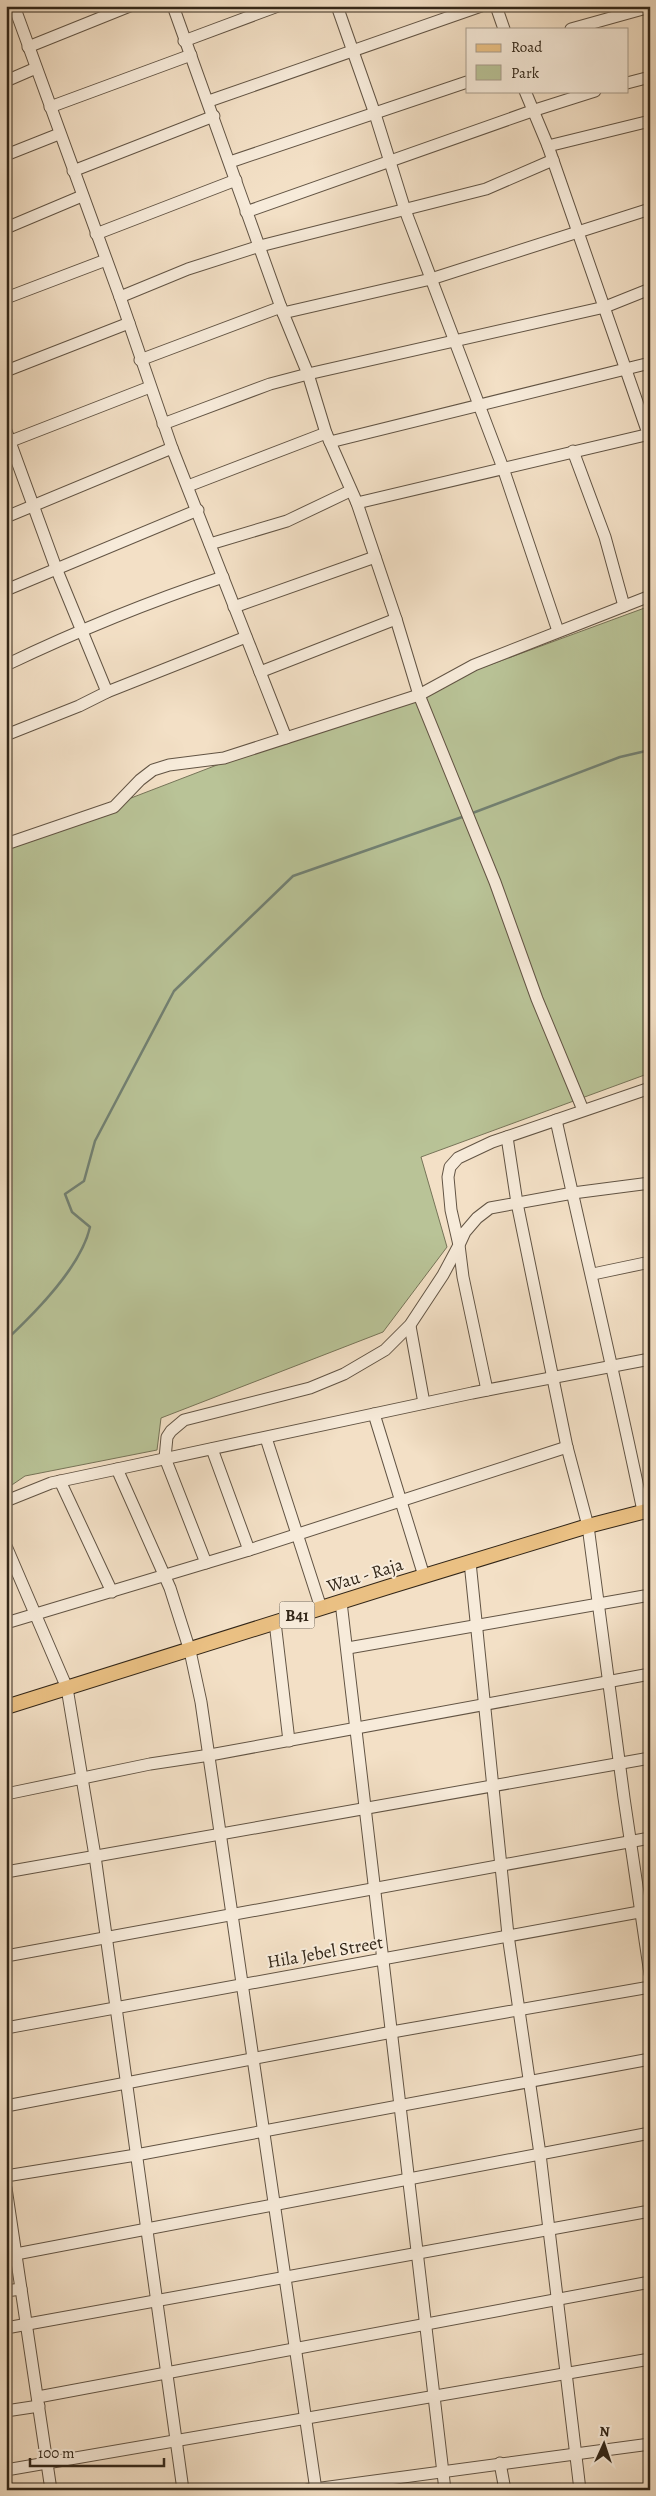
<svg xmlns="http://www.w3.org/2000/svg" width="656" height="2496" viewBox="0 0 656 2496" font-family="Alegreya,serif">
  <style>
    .green { fill: #b9c397; stroke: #767458 }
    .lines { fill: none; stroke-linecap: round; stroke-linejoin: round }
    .stream { stroke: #728173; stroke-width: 2.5 }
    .minor-casing { stroke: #625444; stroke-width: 13 }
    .major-casing { stroke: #322618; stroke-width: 16 }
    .minor { stroke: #f7ebda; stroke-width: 11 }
    .major { stroke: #eac083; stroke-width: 14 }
    .labels { text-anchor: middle; stroke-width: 4; stroke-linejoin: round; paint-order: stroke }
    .shield { fill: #f7ebda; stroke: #6d6152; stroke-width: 1 }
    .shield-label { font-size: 16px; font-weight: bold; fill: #322618 }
    .street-label { font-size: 18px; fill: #322618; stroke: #f7ebda }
  </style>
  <rect width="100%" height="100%" fill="#f3e0c6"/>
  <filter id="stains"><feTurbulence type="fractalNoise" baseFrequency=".004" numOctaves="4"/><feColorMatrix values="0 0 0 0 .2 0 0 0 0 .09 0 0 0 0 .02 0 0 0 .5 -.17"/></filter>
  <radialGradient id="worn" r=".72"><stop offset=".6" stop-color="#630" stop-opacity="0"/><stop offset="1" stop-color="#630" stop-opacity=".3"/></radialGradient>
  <path class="green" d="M650 606V1073L421 1157 447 1247 383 1332 161 1418 157 1450 25 1476 6 1489V846L217 765Z"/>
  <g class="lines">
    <g class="stream">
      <path d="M470 814 620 757 650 750"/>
      <path d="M6 1340C36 1312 81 1267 90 1227L72 1212 65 1194 84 1181 95 1141 174 991 293 876 465 816"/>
    </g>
    <defs>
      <g id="minor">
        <path d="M14 6 120 297 172 448 286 738"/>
        <path d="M173 6 283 313 308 374 326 433 357 503 396 619 419 695 495 882 537 999 583 1110"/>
        <path d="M337 6 375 114 405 210 503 468 558 631"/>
        <path d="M496 6 504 29"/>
        <path d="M571 29 650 7"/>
        <path d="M184 41 278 6"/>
        <path d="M28 47 130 6"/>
        <path d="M6 81 36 68"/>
        <path d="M627 83 650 77"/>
        <path d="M525 91 548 146 650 439"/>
        <path d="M209 101 481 6"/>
        <path d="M50 107 191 55"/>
        <path d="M548 146 650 121"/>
        <path d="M6 155 59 134"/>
        <path d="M230 162 467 82"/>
        <path d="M73 171 214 116"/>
        <path d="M246 212 532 111 595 91"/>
        <path d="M6 228 82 196"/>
        <path d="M96 234 236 180"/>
        <path d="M120 297 188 269 260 246 486 189 553 160"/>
        <path d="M6 298 106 260"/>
        <path d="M283 313 431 279 650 209"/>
        <path d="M140 360 281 307"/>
        <path d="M6 371 129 323"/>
        <path d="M163 424 270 384 308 374 605 307 650 289"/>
        <path d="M6 431 56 568 107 692 79 706 6 735"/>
        <path d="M330 442 650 363"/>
        <path d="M6 443 150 387"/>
        <path d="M573 451 605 537 624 606"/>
        <path d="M188 486 326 433"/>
        <path d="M357 503 650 434"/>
        <path d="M6 517 172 448"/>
        <path d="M210 544 287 521 350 491"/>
        <path d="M6 590 198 510"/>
        <path d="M234 607 375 557"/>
        <path d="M6 665C77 631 148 602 223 577"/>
        <path d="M260 672 396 619"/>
        <path d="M107 692 246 637"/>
        <path d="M6 844 114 807 140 780 153 770 169 765 224 758 419 695 474 665 650 596"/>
        <path d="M556 1120C585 1251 616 1381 643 1511"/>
        <path d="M507 1137 517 1203 567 1447 588 1526 624 1798 650 1974"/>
        <path d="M593 1274 650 1262"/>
        <path d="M410 1326 424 1403"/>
        <path d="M487 1390 463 1277 459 1245 465 1232 477 1218 490 1208 573 1193 650 1183"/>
        <path d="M374 1414 424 1576"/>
        <path d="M266 1438 321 1608"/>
        <path d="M212 1449 249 1550"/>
        <path d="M117 1469 170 1588 190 1651 201 1702 316 2490"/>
        <path d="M60 1481 112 1592"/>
        <path d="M6 1501 51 1483 117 1469 472 1393 650 1359"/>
        <path d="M6 1546 67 1688 95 1856 183 2490"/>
        <path d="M470 1562 508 1935 540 2154 580 2490"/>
        <path d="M206 1563 165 1458 167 1437 171 1431 184 1420 310 1388 344 1374 385 1350 410 1325 443 1275 459 1245 451 1210 448 1177 450 1167 458 1158 492 1142 650 1088"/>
        <path d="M341 1602 445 2490"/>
        <path d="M275 1622 289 1741"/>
        <path d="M6 1623 249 1550 567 1447"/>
        <path d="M348 1648 650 1595"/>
        <path d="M6 1794 150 1764 210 1755 650 1674"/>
        <path d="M6 1872 650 1758"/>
        <path d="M6 1956 650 1838"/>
        <path d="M6 2028 650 1910"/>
        <path d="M6 2106 392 2032 650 1987"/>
        <path d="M6 2176 136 2155 650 2059"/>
        <path d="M6 2188 51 2490"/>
        <path d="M16 2254 650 2133"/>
        <path d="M6 2291 21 2289"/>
        <path d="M6 2328 650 2211"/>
        <path d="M38 2397 650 2282"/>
        <path d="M6 2411 39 2406"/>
        <path d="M500 2463 505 2490"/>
        <path d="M6 2470 650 2359"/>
        <path d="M307 2490 650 2444"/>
      </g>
      <path id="major" d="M6 1707 388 1587 588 1526 650 1510"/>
    </defs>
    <use href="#minor" class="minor-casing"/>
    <use href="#major" class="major-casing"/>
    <use href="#minor" class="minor"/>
    <use href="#major" class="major"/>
  </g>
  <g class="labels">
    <rect class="shield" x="279.5" y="1601.5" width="35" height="27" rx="4"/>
    <g class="shield-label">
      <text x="297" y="1621">B41</text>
    </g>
    <g class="street-label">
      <text transform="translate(365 1575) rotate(-17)" y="6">Wau - Raja</text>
      <text transform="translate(325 1952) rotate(-10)" y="6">Hila Jebel Street</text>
    </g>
  </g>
  <rect width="656" height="2496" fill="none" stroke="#f3e0c6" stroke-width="25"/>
  <rect x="8" y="8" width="641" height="2481" fill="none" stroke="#322618" stroke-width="2.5"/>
  <rect x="12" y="12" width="631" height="2471" fill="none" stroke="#322618"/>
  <rect x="466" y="28" width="162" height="65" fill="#f7ebda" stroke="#a89c8c"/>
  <rect x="476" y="44" width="25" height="8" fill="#eac083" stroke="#a89c8c"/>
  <text x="511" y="52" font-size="15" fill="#322618">Road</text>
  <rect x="476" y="65" width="25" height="15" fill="#b9c397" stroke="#a89c8c"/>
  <text x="511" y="78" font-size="15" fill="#322618">Park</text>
  <g transform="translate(604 2444) rotate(3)" stroke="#f7ebda" stroke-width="4" paint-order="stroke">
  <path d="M0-4L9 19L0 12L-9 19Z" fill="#322618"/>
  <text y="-8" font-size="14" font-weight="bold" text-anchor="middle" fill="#322618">N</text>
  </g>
  <path d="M30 2458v8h134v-8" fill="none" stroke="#322618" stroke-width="2.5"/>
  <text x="38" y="2458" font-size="15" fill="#322618" stroke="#f7ebda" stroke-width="4" paint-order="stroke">100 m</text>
  <rect width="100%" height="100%" filter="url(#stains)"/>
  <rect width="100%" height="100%" fill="url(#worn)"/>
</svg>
